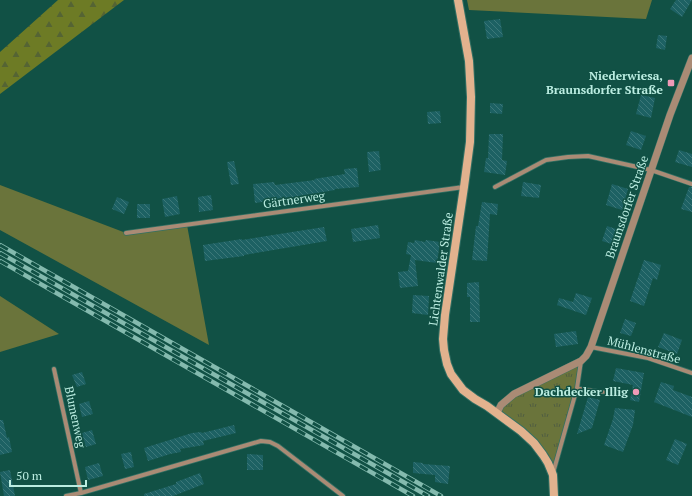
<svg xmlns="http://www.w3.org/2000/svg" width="692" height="496" viewBox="0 0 692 496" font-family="'PT Serif',serif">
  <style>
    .grass { fill: #6a743b }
    .forest { fill: url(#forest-firs) }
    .park { fill: url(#park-tufts) }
    .building { fill: url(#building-back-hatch) }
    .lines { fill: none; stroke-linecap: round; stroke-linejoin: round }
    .service-casing { stroke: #337064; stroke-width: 4.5 }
    .minor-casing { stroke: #337064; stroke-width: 5.5 }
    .tertiary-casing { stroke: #337064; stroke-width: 8 }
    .secondary-casing { stroke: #337064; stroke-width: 10 }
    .service { stroke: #aa8b75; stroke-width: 3 }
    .minor { stroke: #aa8b75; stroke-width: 4 }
    .tertiary { stroke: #aa8b75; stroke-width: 7 }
    .secondary { stroke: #e2b28e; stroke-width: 8 }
    .rail-casing { stroke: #84baae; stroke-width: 4.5 }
    .rail { stroke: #115145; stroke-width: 3; stroke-dasharray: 9; stroke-linecap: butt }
    .poi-dot { fill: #f09ab7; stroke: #115145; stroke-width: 1.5 }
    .labels { text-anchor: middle; stroke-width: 3; stroke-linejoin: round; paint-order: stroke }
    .poi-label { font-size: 12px; font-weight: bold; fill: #bbede1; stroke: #115145; text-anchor: end }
    .street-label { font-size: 12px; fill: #bbede1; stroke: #115145 }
  </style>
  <defs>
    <pattern id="forest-firs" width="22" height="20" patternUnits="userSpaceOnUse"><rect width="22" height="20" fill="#6d7b25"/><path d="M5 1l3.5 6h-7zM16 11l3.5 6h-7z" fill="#556433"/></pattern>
    <pattern id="park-tufts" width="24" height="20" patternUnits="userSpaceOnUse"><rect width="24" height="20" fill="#6a743b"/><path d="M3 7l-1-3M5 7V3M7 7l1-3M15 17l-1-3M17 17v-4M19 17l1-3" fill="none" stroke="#515e40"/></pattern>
    <pattern id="building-back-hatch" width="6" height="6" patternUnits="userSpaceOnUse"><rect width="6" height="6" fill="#1d6163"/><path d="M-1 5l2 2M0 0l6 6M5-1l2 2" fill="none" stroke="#3c7879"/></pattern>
  </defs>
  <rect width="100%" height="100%" fill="#115145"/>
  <g class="grass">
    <path d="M467 0H652L646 19 469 10Z"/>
    <path d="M0 185 126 233 187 225 209 345 0 230Z"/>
    <path d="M0 296 59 334 0 352Z"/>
  </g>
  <path class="forest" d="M58 0H124L0 94V52Z"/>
  <path class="park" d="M581 361 577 389 553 475 543 455 497 413 501 405Z"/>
  <g class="building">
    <path d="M676 0H692L682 17 670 9Z"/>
    <path d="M500 19 503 37 487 39 484 21Z"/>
    <path d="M658 35 667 36 665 50 656 48Z"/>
    <path d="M641 95 655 98 651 118 636 114Z"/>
    <path d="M490 103 503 104 502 114 490 113Z"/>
    <path d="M440 111 441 123 428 124 427 112Z"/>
    <path d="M631 131 646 136 641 150 626 145Z"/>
    <path d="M489 134H503L502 160 507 161 505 175 484 172 486 158H488Z"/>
    <path d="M679 150 692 154V167L675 162Z"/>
    <path d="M379 151 381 170 369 172 367 152Z"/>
    <path d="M234 161 239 184 231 185 227 162Z"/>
    <path d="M357 168 359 187 335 189V190L305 195V196L276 199V200L255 203 253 184 274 182 275 185 315 180 314 179 345 174 344 169Z"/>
    <path d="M523 182 541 185 539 198 521 196Z"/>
    <path d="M612 184 628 189 622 210 606 205Z"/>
    <path d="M689 187H692V212L681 209Z"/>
    <path d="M211 195 213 210 199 212 198 197Z"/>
    <path d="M177 196 180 214 165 217 162 199Z"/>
    <path d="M117 197 129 202 124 214 112 209Z"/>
    <path d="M482 202 498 204 497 215 490 214 487 261 472 260 476 226H478Z"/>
    <rect x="137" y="204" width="13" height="14"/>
    <path d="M378 225 380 238 353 242 351 229Z"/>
    <path d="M607 226 619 230 615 245 602 241Z"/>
    <path d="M324 227 327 241 244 255V256L205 261 203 245 242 239V240Z"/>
    <path d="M415 240 425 242 426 240 440 242 437 263 415 260 418 286 400 288 398 272 408 271 411 255 406 254 408 242 414 243Z"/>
    <path d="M644 260 661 265 657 280 653 278 644 306 630 301Z"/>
    <path d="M479 282 480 322H470V297H467V283Z"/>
    <path d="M576 293 592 298 586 315 557 305 559 298 573 302Z"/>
    <path d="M413 295 429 296 428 315 412 313Z"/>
    <path d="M625 319 636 323 631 336 620 333Z"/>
    <path d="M576 331 578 344 556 347 554 334Z"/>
    <path d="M664 333 682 340 677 354 658 347Z"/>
    <path d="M616 368 644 373 639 402 630 400 633 385 613 381Z"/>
    <path d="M82 372 86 384 77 387 72 375Z"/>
    <path d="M661 382 674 386 673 390 692 397V417L654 402Z"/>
    <path d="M588 397 600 400 592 428 577 434Z"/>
    <path d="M89 401 93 414 82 417 79 404Z"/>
    <path d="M615 408 635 410 633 425 623 452 604 445 613 419Z"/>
    <path d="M0 420H3L7 438 9 437 12 452 0 455Z"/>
    <path d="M234 425 236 433 203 441 204 445 180 449 181 452 170 454 148 461 144 448 192 433 201 432 202 433Z"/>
    <path d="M92 430 96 444 86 447 82 433Z"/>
    <path d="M675 439 687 444 678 465 666 460Z"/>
    <path d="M131 452 134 467 125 469 121 454Z"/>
    <path d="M247 454 263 455V470H247Z"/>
    <path d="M413 462 423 463V464L450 466 448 484 435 482V475L413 473Z"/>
    <path d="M99 463 103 476 88 480 85 467Z"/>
    <path d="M10 470 15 496H4L0 472Z"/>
    <path d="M200 473 204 484 173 496H144V494L176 484V482Z"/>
  </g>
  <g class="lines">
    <defs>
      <path id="service" d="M577 388 622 395"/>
      <g id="minor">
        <path d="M495 187 546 160 568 157 588 156 651 170 692 184"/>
        <path d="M126 233 464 187"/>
        <path d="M591 347 648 358 692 373"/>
        <path d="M54 369 81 493"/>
        <path d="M553 473 577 388 581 361"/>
        <path d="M66 496 81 493 261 441 270 442 278 446 343 496"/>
      </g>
      <path id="tertiary" d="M497 413 501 405 514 394 581 361 586 356 591 347 670 115 692 58"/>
      <path id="secondary" d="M458 0 469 61 471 97 470 142 464 187 445 315 443 339 444 350 447 364 451 374 463 390 475 399 487 406 521 431 534 443 543 455 548 463 553 475 554 496"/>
    </defs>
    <use href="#service" class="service-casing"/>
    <use href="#minor" class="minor-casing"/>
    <use href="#tertiary" class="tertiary-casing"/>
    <use href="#secondary" class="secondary-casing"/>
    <use href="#service" class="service"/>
    <use href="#minor" class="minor"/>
    <use href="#tertiary" class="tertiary"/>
    <use href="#secondary" class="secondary"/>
    <defs>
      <g id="rail">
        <path d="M0 245 441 496"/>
        <path d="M0 253 428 496"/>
        <path d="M0 261 413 496"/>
      </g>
    </defs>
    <use href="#rail" class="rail-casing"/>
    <use href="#rail" class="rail"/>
  </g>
  <g class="poi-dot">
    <rect x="667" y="79" width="8" height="8" rx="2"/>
    <circle cx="636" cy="392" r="4"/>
  </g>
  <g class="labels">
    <g class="poi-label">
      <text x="663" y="80">Niederwiesa,<tspan x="663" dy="14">Braunsdorfer Straße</tspan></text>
      <text x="628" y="396">Dachdecker Illig</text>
    </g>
    <g class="street-label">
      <text transform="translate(294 200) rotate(-8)" y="4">Gärtnerweg</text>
      <text transform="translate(627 207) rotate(-71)" y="4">Braunsdorfer Straße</text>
      <text transform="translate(441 269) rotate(-82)" y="4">Lichtenwalder Straße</text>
      <text transform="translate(644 350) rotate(15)" y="4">Mühlenstraße</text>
      <text transform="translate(75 417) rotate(78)" y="4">Blumenweg</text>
    </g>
  </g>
  <path d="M10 480v6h76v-6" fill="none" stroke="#bbede1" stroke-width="2"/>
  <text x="16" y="480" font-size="12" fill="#bbede1" stroke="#115145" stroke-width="3" paint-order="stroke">50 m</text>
</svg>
